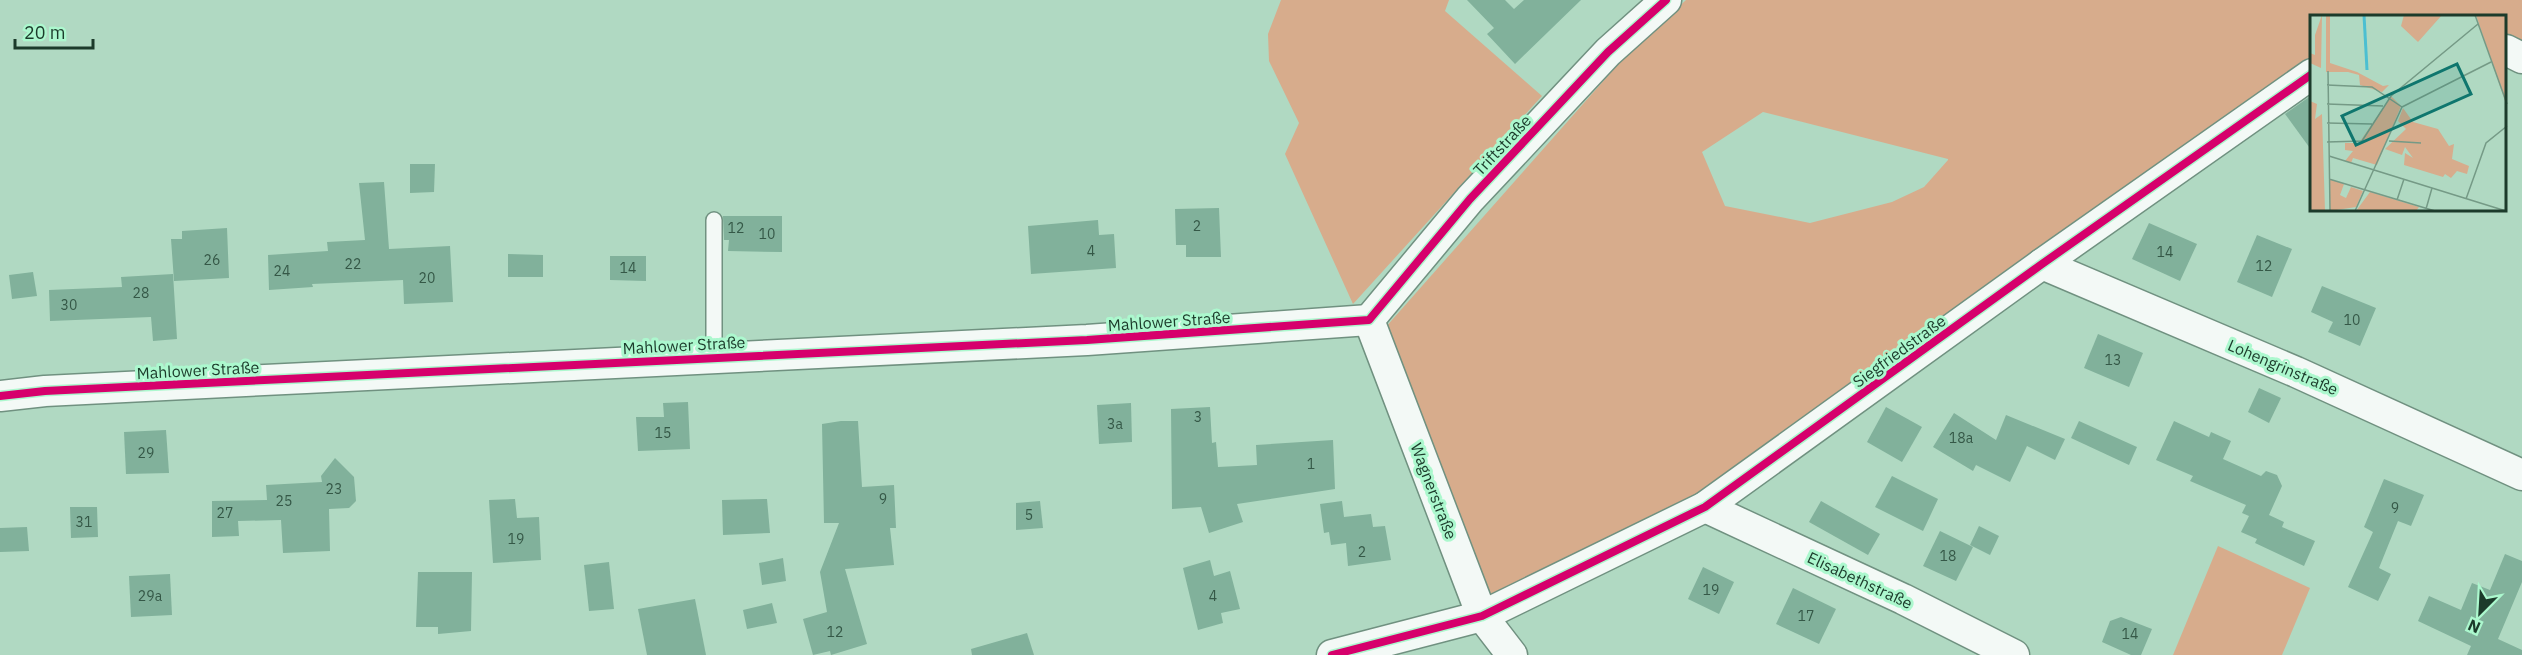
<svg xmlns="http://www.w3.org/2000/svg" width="2522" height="655" viewBox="0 0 2522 655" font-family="'IBM Plex Sans',sans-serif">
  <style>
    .green { fill: #d7ac8c; fill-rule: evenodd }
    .building { fill: #81b19b }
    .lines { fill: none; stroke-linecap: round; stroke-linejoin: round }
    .lane-casing { stroke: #709180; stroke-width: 18 }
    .street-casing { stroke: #709180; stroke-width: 33 }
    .lane { stroke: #f3f9f6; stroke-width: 15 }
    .street { stroke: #f3f9f6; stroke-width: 30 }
    .cycleway-casing { stroke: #acf8ce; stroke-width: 11 }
    .cycleway { stroke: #d6006c; stroke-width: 8 }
    .labels { text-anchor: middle; stroke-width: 6; stroke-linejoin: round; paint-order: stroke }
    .number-label { font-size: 14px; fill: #355847 }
    .street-label { font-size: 16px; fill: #1c3b2b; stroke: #acf8ce }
    .inset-river { fill: none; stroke: #4cbfd1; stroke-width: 3 }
    .inset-road { fill: none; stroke: #759a86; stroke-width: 1.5 }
    .view { fill: #0f766e; fill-opacity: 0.15; stroke: #0f766e; stroke-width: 3 }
    .inset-edge { fill: none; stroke: #1c3b2b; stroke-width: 3 }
  </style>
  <rect width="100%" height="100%" fill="#b0d9c2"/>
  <g class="green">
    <path d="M1281 0H1449L1445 11 1542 96 1353 304 1285 154 1299 123 1269 61 1268 34Z"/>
    <path d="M1686 0H2522V58L2506 50V16H2312V74L1705 507 1482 616 1369 346 1621 61ZM1763 112 1948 159V160L1924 187 1892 202 1810 223 1725 206 1702 152Z"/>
    <path d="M2218 546 2310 588 2282 655H2173Z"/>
  </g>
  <g class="building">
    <path d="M1467 0H1505L1514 9 1524 0H1581L1515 64 1487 34 1494 28Z"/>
    <path d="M2312 95V151L2285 114Z"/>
    <path d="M410 164H435L434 192 410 193Z"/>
    <path d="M384 182 389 249 450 246 453 302 404 304 403 280 312 284 313 287 269 290 268 255 328 251 327 242 365 240 359 183Z"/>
    <path d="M1219 208 1221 257H1186V245H1176L1175 209Z"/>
    <path d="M723 216H782V252L728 251 729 240H724Z"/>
    <path d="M1098 220 1099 235 1114 234 1116 268 1031 274 1028 226Z"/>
    <path d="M2149 223 2197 244 2180 281 2132 259Z"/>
    <path d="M227 228 229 278 174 281 171 239H182V231Z"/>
    <path d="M2257 235 2292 249 2272 297 2237 282Z"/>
    <path d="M508 254 543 255V277H508Z"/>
    <path d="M610 256H646V281L610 280Z"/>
    <path d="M33 272 37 296 12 299 9 275Z"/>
    <path d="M173 274 177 339 153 341 151 317 50 321 49 290 122 287 121 277Z"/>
    <path d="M2322 286 2376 308 2360 346 2328 332 2333 322 2311 312Z"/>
    <path d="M2098 334 2143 353 2129 387 2084 368Z"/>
    <path d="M2259 388 2281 398 2269 423 2248 412Z"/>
    <path d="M688 402 690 449 638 451 636 417H664L663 403Z"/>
    <path d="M1131 403 1132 442 1099 444 1097 405Z"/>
    <path d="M1210 407 1212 443 1216 442 1218 467 1257 465 1256 445 1333 440 1335 489 1237 504 1243 522 1209 533 1201 507 1172 509 1171 409Z"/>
    <path d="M1886 407 1922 427 1902 462 1867 442Z"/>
    <path d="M1954 413 1996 440 2006 415 2065 439 2055 460 2027 446 2010 482 1976 465 1973 471 1933 447Z"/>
    <path d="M841 421H858L862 487 894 485 896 528H890L894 565 845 569 867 644 831 655 830 651 813 655 803 619 827 612 820 572 839 523H824L822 424Z"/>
    <path d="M2079 421 2137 447 2129 465 2071 438Z"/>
    <path d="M2174 421 2209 437 2211 432 2231 441 2223 459 2261 476 2266 471 2277 475 2282 486 2269 515 2284 522 2282 527 2315 541 2304 566 2255 543 2257 539 2241 532 2249 516 2242 513 2246 505 2190 481 2193 476 2156 460Z"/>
    <path d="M166 430 169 473 126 474 124 432Z"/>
    <path d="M335 458 354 477 356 501 349 508 329 509 330 551 283 553 281 520 238 521 239 536 212 537V501L267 500 266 485 322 482 321 476Z"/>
    <path d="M1892 476 1938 499 1923 531 1875 507Z"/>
    <path d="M2384 479 2424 495 2411 526 2398 521 2379 568 2391 574 2378 601 2348 587 2373 532 2364 527Z"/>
    <path d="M515 499 517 518 539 517 541 560 493 563 489 500Z"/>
    <path d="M767 499 770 533 723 535 722 500Z"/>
    <path d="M1040 501 1043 528 1016 530V503Z"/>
    <path d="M1342 501 1344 517 1371 514 1373 527 1385 526 1391 560 1348 566 1346 543 1331 545 1329 532 1324 533 1320 504Z"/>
    <path d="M1821 501 1880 534 1868 555 1809 522Z"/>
    <path d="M70 507H97L98 537 71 538Z"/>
    <path d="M1979 526 1999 536 1990 555 1970 545Z"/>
    <path d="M27 527 29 551 0 552V528Z"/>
    <path d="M1940 531 1973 547 1956 581 1923 566Z"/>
    <path d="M2505 554 2522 561V582L2498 639 2522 650V655H2467L2471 646 2418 621 2429 596 2461 610 2472 583 2490 590Z"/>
    <path d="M783 558 786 581 762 585 759 563Z"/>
    <path d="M1210 560 1214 576 1230 571 1240 609 1221 613 1223 623 1198 630 1183 568Z"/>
    <path d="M609 562 614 609 589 611 584 565Z"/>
    <path d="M1703 567 1734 582 1719 614 1688 599Z"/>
    <path d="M418 572H472L471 631 438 634V627H416Z"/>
    <path d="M170 574 172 615 131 617 129 576Z"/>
    <path d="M1793 588 1836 609 1819 644 1776 624Z"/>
    <path d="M695 599 706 655H647L638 609Z"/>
    <path d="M772 603 777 623 747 629 743 610Z"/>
    <path d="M2121 617 2152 629 2141 655H2131L2102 642 2110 621Z"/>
    <path d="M1027 633 1034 655H972L971 649Z"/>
  </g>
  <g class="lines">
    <defs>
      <path id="lane" d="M714 220V357"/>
      <g id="street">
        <path d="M2506 50 2522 58"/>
        <path d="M2042 264 2296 372 2522 475"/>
        <path d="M1369 320 1470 199 1608 52 1666 0"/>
        <path d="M1369 320 1482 616 1512 655"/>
        <path d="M0 396 45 391 306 378 1087 340 1369 320"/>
        <path d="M1705 507 1903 599 2014 655"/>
        <path d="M1332 655 1482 616 1705 507 2042 264 2312 74"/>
      </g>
    </defs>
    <use href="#lane" class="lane-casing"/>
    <use href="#street" class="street-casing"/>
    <use href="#lane" class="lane"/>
    <use href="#street" class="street"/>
    <defs>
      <g id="cycleway">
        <path d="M0 396 45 391 306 378 1087 340 1369 320 1470 199 1608 52 1666 0"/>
        <path d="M1332 655 1482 616 1705 507 2042 264 2312 74"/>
      </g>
    </defs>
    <use href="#cycleway" class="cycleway-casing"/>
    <use href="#cycleway" class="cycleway"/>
  </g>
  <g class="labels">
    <g class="number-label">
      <text x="1197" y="231">2</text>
      <text x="736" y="233">12</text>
      <text x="767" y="239">10</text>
      <text x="1091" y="256">4</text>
      <text x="2165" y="257">14</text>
      <text x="212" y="265">26</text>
      <text x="353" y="269">22</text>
      <text x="2264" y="271">12</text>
      <text x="628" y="273">14</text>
      <text x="282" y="276">24</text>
      <text x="427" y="283">20</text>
      <text x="141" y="298">28</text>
      <text x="69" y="310">30</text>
      <text x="2352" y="325">10</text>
      <text x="2113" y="365">13</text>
      <text x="1198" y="422">3</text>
      <text x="1115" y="429">3a</text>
      <text x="663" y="438">15</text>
      <text x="1961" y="443">18a</text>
      <text x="146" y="458">29</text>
      <text x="1311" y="469">1</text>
      <text x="334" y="494">23</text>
      <text x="883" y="504">9</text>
      <text x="284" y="506">25</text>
      <text x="2395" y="513">9</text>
      <text x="225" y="518">27</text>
      <text x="1029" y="520">5</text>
      <text x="84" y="527">31</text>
      <text x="516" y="544">19</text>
      <text x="1362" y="557">2</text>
      <text x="1948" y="561">18</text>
      <text x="1711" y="595">19</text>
      <text x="150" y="601">29a</text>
      <text x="1213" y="601">4</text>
      <text x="1806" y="621">17</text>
      <text x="835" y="637">12</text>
      <text x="2130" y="639">14</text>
    </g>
    <g class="street-label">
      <text transform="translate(1502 145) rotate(-47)" y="6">Triftstraße</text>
      <text transform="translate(1169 321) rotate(-4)" y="6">Mahlower Straße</text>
      <text transform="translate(684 345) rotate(-3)" y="6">Mahlower Straße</text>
      <text transform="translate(1899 351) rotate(-36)" y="6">Siegfriedstraße</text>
      <text transform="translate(2283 367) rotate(23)" y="6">Lohengrinstraße</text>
      <text transform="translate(198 370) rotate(-3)" y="6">Mahlower Straße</text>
      <text transform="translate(1434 491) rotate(69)" y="6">Wagnerstraße</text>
      <text transform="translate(1860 580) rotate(25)" y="6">Elisabethstraße</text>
    </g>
  </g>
  <g transform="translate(2310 15)">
    <rect width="196" height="196" fill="#b0d9c2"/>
    <path d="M12 0 11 53 0 48V38L5 40V20ZM16 0H20V48L47 57 73 71 79 70 72 77 50 70 49 60 38 57H16ZM94 0H132L108 27 91 11ZM166 0H196V89ZM81 81 91 91 67 150 43 143 41 148 35 146 43 136 35 135V128H49ZM0 86 7 89 5 104 12 99 15 196H0ZM93 93 103 107 128 114 139 131 144 129 142 144 159 151 157 159 147 156 141 163 135 159 133 162 94 150 95 138 103 143 95 132 92 140 75 134 96 114 88 106ZM19 164 34 169 30 180 36 183 41 172 53 176 46 192 20 196ZM60 177 109 192 106 196H46Z" fill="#d7ac8c"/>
    <path class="inset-river" d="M54 0 57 55"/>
    <path class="inset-road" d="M165 0 197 89M18 56 20 196M17 70 62 72 92 92M17 89 73 91M92 92 181 47M17 108 62 109M79 126 111 128M17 127 52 126 81 81 168 9M19 141 196 196M19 164 125 196M156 184 176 128 197 111M87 185 94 164M116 194 122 173M45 196 92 92"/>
    <path class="view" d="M147 49 161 79 46 130 32 101Z"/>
    <rect width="196" height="196" class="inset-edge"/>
  </g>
  <g transform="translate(2480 613) rotate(204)" stroke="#acf8ce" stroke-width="4.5" paint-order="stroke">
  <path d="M0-4.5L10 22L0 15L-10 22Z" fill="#1c3b2b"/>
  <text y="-9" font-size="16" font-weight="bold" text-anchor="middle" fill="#1c3b2b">N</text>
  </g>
  <path d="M15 39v9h78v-9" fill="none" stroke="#1c3b2b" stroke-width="3"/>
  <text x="24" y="39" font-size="18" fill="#1c3b2b" stroke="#acf8ce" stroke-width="4.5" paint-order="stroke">20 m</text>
</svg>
